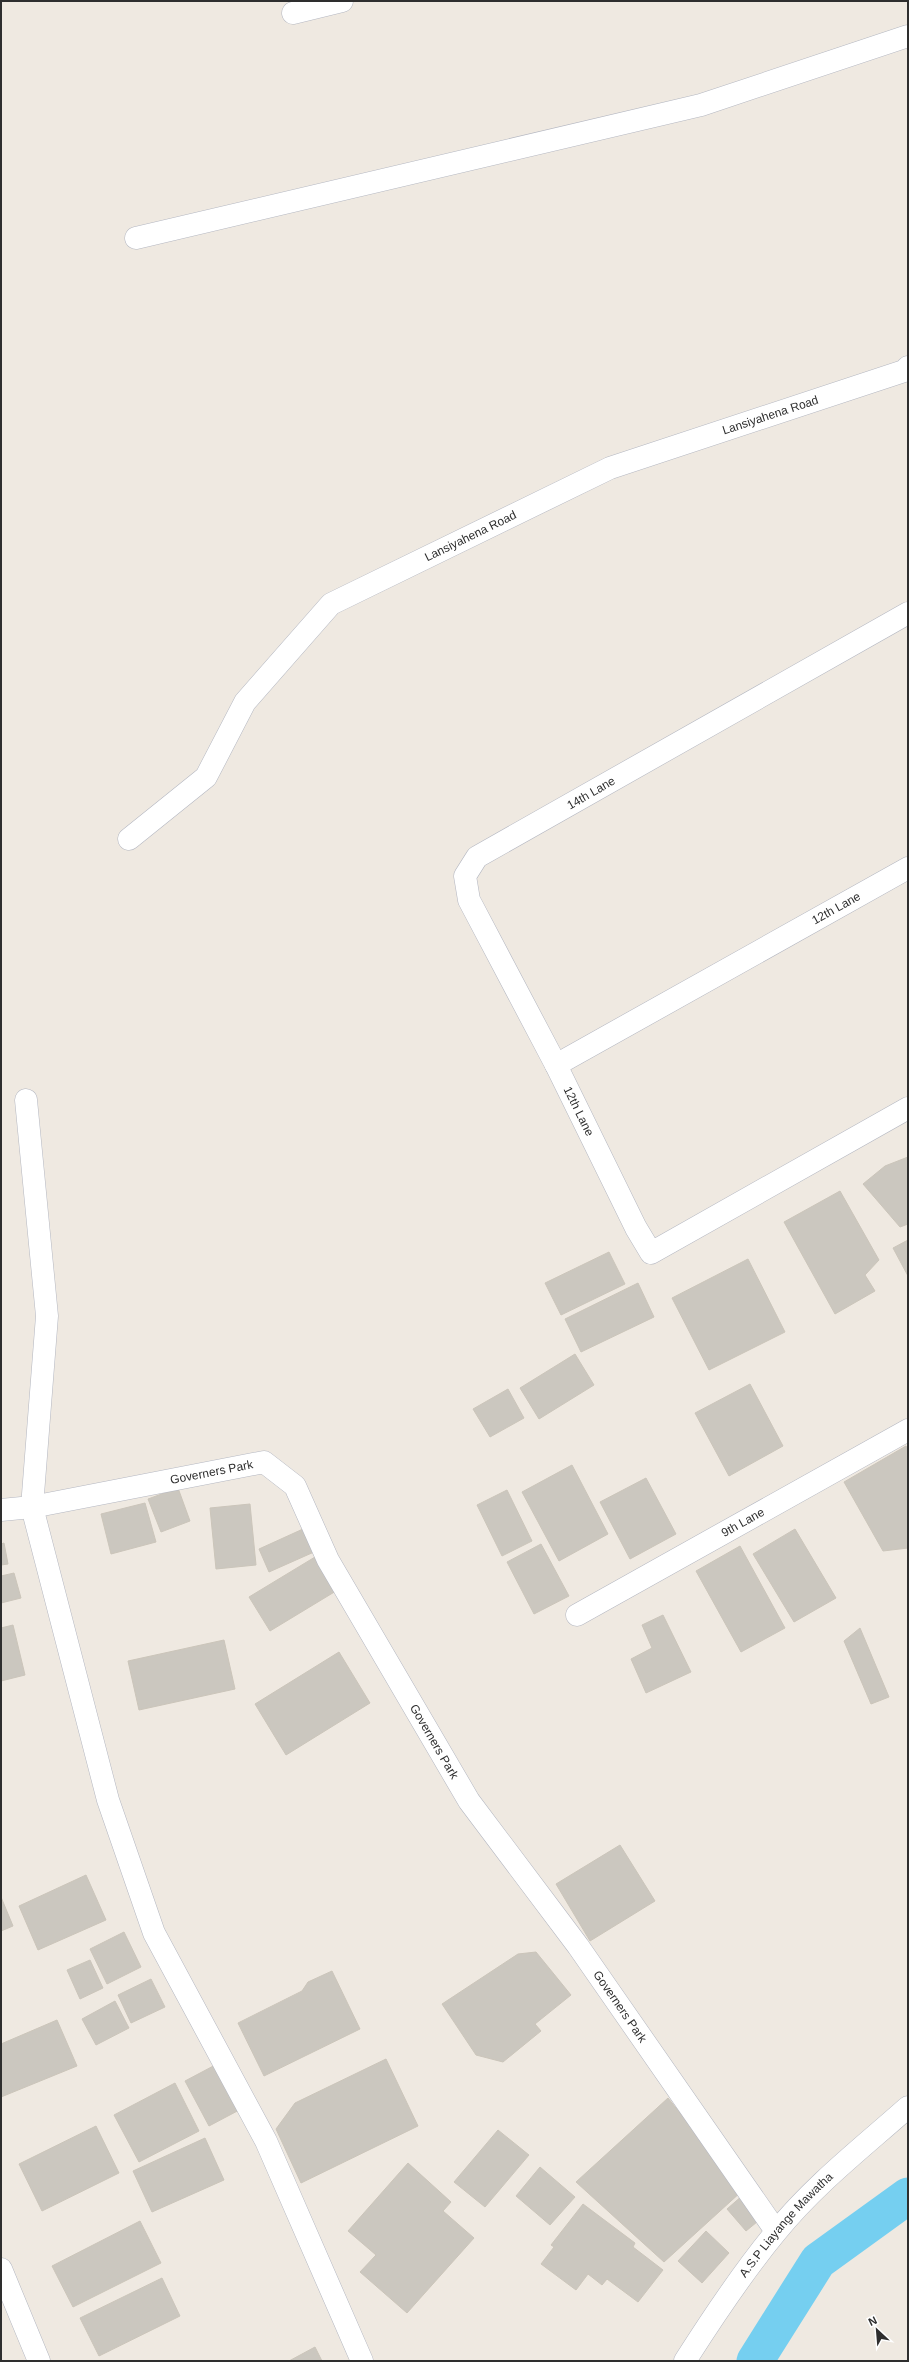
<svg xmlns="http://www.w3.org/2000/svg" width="909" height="2362" viewBox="0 0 909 2362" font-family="Arial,sans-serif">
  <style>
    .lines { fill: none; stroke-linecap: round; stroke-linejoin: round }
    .canal { stroke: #75cff0; stroke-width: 37 }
    .building { fill: #cbc7bf; stroke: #cbc5ba }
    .minor-casing { stroke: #b4b7c1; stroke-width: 23 }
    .minor { stroke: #fff; stroke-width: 22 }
    .labels { text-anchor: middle; stroke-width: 3; stroke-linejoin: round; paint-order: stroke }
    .street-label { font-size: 12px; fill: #2e2e2e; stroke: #fff }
  </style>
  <rect width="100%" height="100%" fill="#efe9e1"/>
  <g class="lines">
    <path class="canal" d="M755 2361 818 2261 908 2196"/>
  </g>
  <g class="building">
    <path d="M908 1157V1224L900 1227 863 1184 885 1166Z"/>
    <path d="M840 1191 879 1260 865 1275 875 1291 835 1314 784 1222Z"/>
    <path d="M908 1240V1276L893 1248Z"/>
    <path d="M609 1252 625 1284 561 1315 545 1283Z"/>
    <path d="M748 1259 785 1332 709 1370 672 1298Z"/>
    <path d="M638 1283 654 1317 581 1352 565 1319Z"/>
    <path d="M575 1354 594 1385 539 1419 520 1388Z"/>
    <path d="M750 1384 783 1446 729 1476 695 1413Z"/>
    <path d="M508 1389 524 1418 490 1437 473 1409Z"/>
    <path d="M906 1446 908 1450V1548L883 1551 844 1482Z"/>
    <path d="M572 1465 608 1534 559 1561 522 1492Z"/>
    <path d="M646 1478 676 1534 630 1559 600 1502Z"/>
    <path d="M178 1488 190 1521 161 1532 148 1499Z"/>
    <path d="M507 1490 532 1541 502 1556 477 1505Z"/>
    <path d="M145 1503 156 1542 111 1554 101 1514Z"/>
    <path d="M250 1504 256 1565 216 1569 210 1508Z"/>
    <path d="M303 1529 314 1552 269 1572 259 1549Z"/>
    <path d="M795 1529 836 1598 794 1622 753 1554Z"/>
    <path d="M4 1543 8 1564 1 1565V1544Z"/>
    <path d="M541 1544 569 1596 534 1614 507 1562Z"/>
    <path d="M740 1546 785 1628 741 1652 696 1571Z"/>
    <path d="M315 1557 336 1591 270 1631 249 1597Z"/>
    <path d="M14 1573 21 1598 1 1603V1576Z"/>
    <path d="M663 1615 691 1672 646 1693 631 1659 652 1648 642 1625Z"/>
    <path d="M13 1625 25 1675 1 1681V1628Z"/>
    <path d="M860 1628 889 1697 871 1704 844 1641Z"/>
    <path d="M224 1640 235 1689 139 1710 128 1661Z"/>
    <path d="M339 1652 370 1703 286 1755 255 1704Z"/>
    <path d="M620 1845 655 1901 590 1941 556 1884Z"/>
    <path d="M86 1875 106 1920 38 1950 19 1906Z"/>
    <path d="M1 1897 13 1926 1 1931Z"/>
    <path d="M124 1932 141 1967 107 1984 90 1949Z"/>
    <path d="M536 1952 571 1995 535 2024 541 2031 503 2062 476 2055 442 2004 518 1954Z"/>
    <path d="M90 1960 103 1988 80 1999 67 1970Z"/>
    <path d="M332 1971 360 2029 264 2076 238 2023 302 1991 308 1982Z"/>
    <path d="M151 1979 165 2007 131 2023 118 1995Z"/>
    <path d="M115 2001 129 2028 96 2045 82 2019Z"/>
    <path d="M57 2020 77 2066 1 2097V2044Z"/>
    <path d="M386 2059 418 2126 301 2183 276 2129 295 2103Z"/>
    <path d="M219 2063 243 2108 209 2126 185 2081Z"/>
    <path d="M175 2083 199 2131 139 2162 114 2115Z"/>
    <path d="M668 2098 742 2191 664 2262 576 2182Z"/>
    <path d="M96 2126 119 2173 42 2211 19 2164Z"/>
    <path d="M498 2130 529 2155 485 2207 454 2182Z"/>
    <path d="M205 2138 224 2180 152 2212 133 2171Z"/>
    <path d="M408 2163 451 2202 443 2211 474 2238 407 2313 360 2272 376 2255 348 2231Z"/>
    <path d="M540 2167 575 2197 550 2225 516 2196Z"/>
    <path d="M743 2195 763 2217 746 2231 727 2209Z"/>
    <path d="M583 2204 635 2243 633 2247 663 2270 638 2302 607 2279 602 2285 588 2274 576 2290 541 2264 554 2247 551 2245Z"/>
    <path d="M140 2221 161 2263 73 2307 52 2266Z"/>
    <path d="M706 2231 729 2253 702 2283 678 2261Z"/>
    <path d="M162 2278 180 2316 99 2356 80 2318Z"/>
    <path d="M315 2347 322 2361H289Z"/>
  </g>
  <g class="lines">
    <defs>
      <g id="minor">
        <path d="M293 13 342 1"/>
        <path d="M136 238 701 105 908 36"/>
        <path id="s1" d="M908 613 477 857 465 876 469 900 556 1065 636 1228 651 1253 908 1108"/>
        <path id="s2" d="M129 839 206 777 245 702 331 604 610 468 904 371 908 367"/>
        <path id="s3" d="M556 1065 908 868"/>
        <path d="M26 1100 47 1316 32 1507 108 1800 154 1933 266 2141 362 2361"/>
        <path id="s4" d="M1 1510 32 1507 264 1462 295 1486 328 1560 469 1801 578 1946 776 2231"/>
        <path id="s5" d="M577 1615 908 1430"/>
        <path d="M1 2269 39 2361"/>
        <path id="s6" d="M685 2361C713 2317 742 2273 776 2232 814 2185 863 2147 908 2107"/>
      </g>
    </defs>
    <use href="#minor" class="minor-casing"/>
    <use href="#minor" class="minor"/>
  </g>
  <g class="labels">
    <g class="street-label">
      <text dy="4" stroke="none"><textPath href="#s2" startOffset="793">Lansiyahena Road</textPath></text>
      <text dy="4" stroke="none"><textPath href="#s2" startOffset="469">Lansiyahena Road</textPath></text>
      <text transform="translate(591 793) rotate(-30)" y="4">14th Lane</text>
      <text dy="4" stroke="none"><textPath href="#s3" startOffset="321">12th Lane</textPath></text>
      <text dy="4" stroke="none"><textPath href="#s1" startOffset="780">12th Lane</textPath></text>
      <text dy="4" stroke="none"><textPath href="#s4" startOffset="214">Governers Park</textPath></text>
      <text dy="4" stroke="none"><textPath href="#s5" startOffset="190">9th Lane</textPath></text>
      <text dy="4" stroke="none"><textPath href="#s4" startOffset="598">Governers Park</textPath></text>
      <text dy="4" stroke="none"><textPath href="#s4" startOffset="922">Governers Park</textPath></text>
      <text dy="4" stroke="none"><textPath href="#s6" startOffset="170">A.S.P Liayange Mawatha</textPath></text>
    </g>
  </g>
  <rect width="909" height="2362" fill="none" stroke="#2e2e2e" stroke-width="4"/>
  <g transform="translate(877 2330) rotate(334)" stroke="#ffffff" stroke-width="3" paint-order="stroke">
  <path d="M0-3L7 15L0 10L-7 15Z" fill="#2e2e2e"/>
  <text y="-6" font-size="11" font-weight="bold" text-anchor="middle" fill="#2e2e2e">N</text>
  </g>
</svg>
